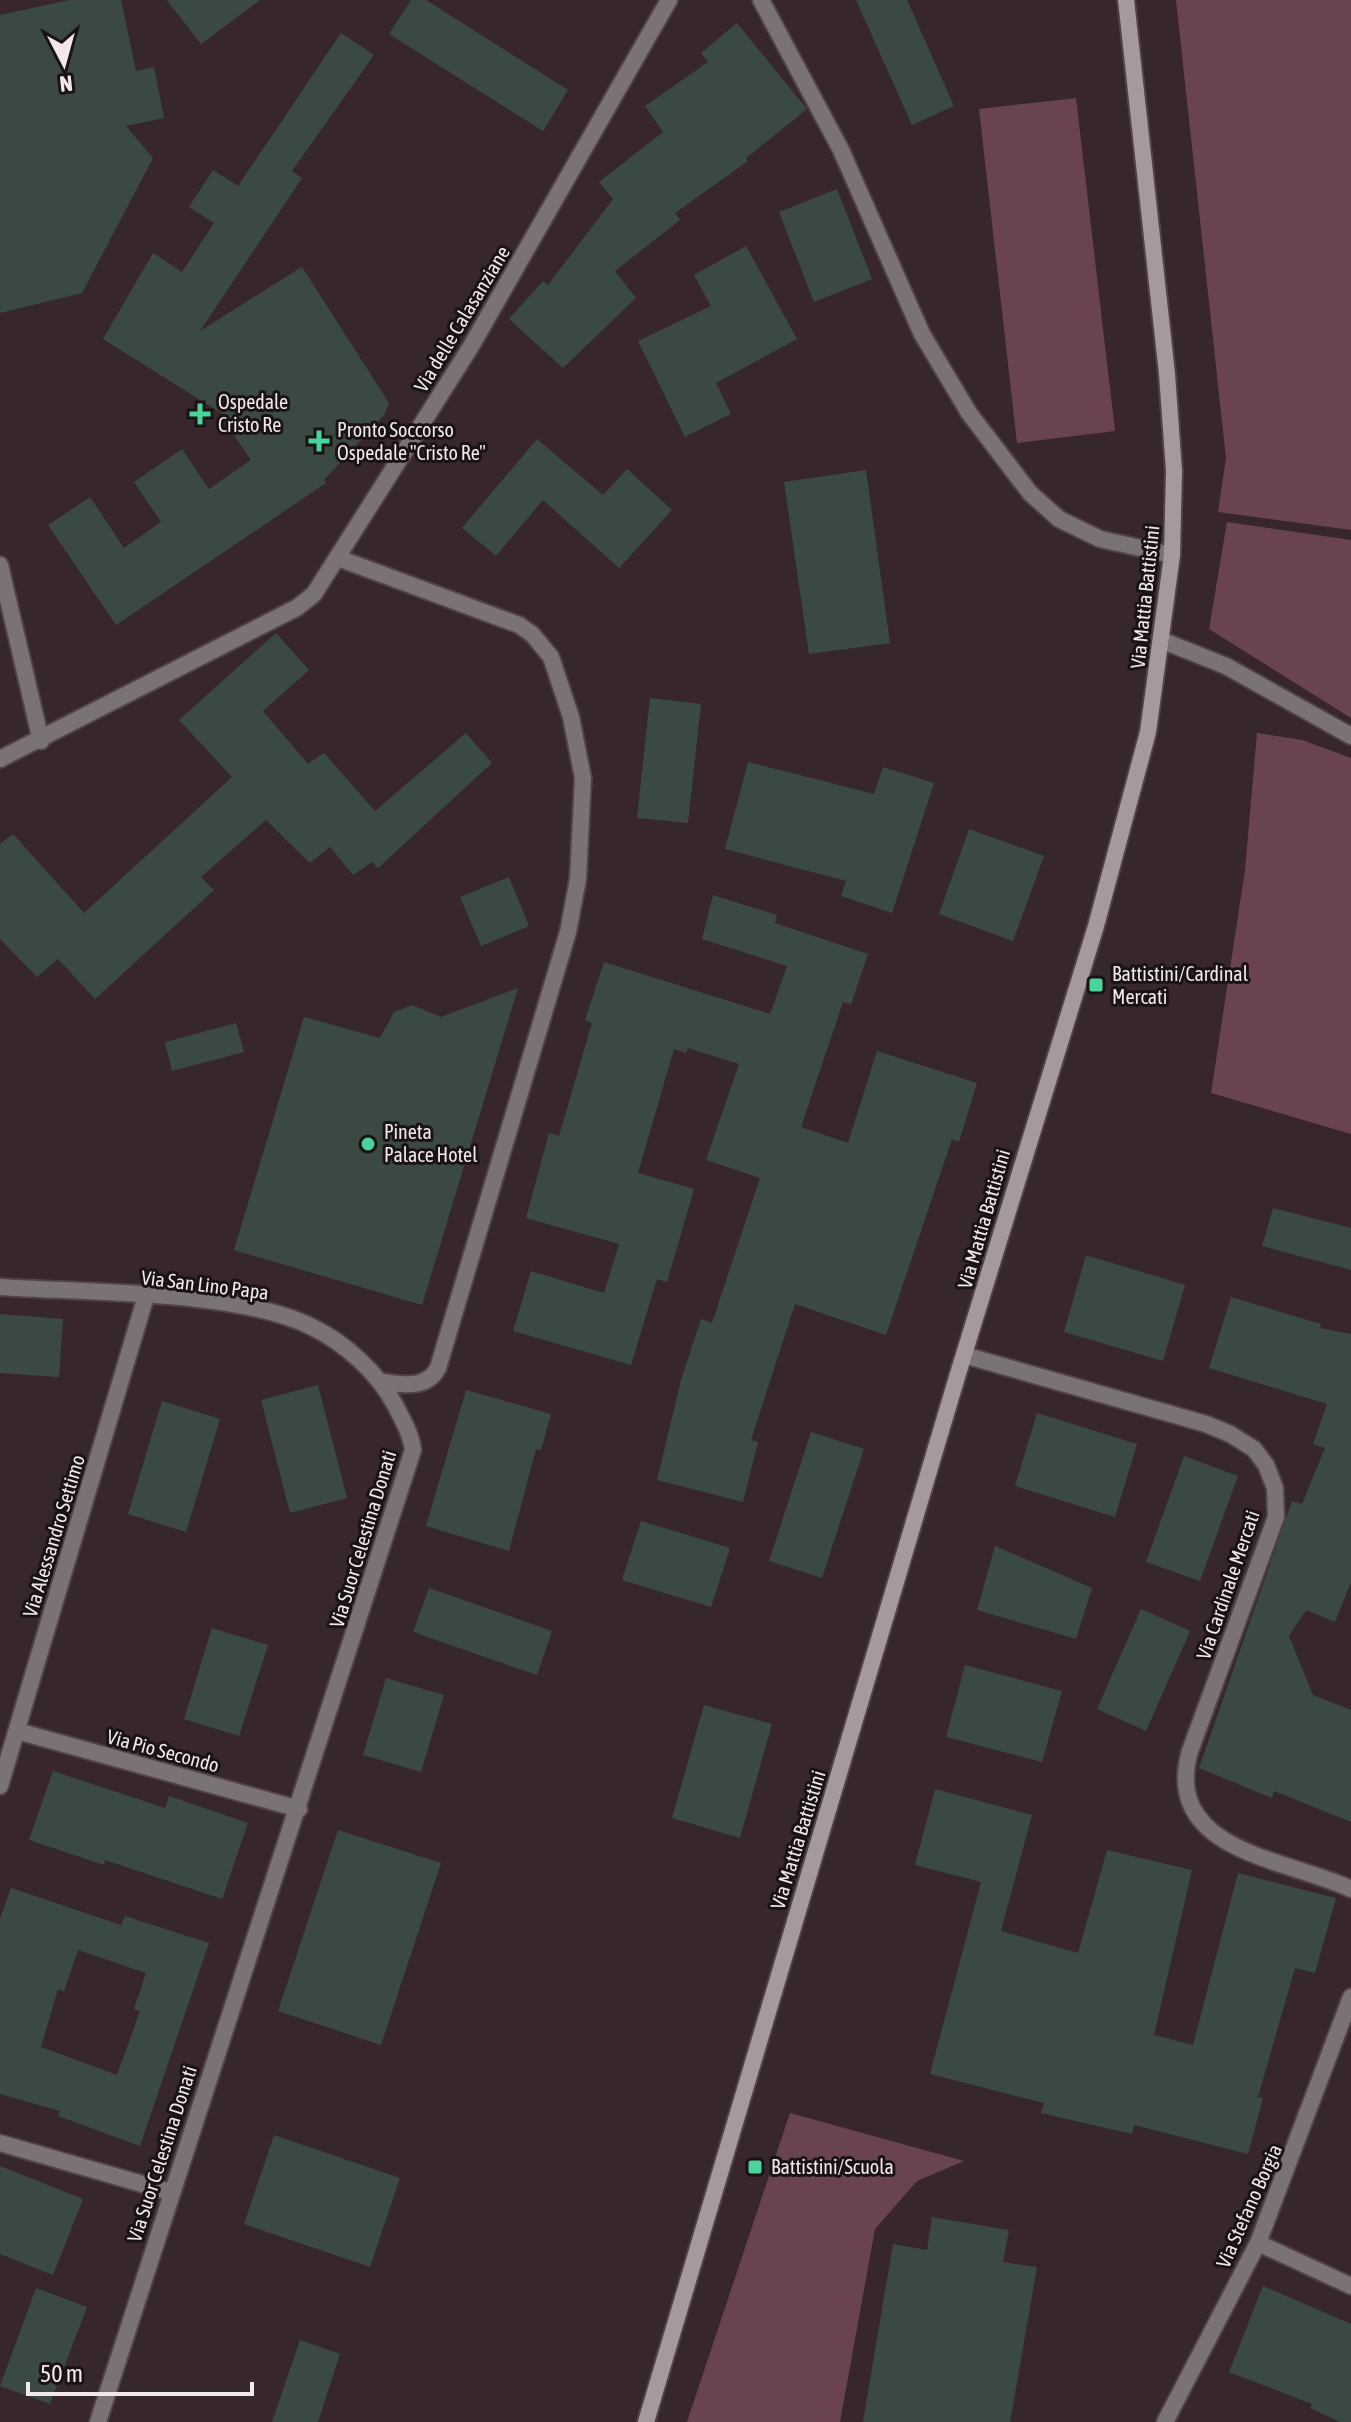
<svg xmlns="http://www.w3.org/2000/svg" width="1351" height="2422" viewBox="0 0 1351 2422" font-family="'Asap Condensed',sans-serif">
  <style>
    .green { fill: #6a4353 }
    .building { fill: #3a4a42; fill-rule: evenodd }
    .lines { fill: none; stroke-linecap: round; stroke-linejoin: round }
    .minor-casing { stroke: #514248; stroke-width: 20 }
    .secondary-casing { stroke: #514248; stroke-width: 20 }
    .minor { stroke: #7a7275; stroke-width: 16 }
    .secondary { stroke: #a6999d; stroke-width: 16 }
    .poi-dot { fill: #49d49c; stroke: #1a1315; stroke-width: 3 }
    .labels { text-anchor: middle; stroke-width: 6; stroke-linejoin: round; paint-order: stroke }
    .street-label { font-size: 20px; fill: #f2e7eb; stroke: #1a1315 }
    .poi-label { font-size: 20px; fill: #f2e7eb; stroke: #1a1315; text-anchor: start }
  </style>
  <rect width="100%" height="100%" fill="#37272d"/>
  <g class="green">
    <path d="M1176 0H1351V530L1218 512 1226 458Z"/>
    <path d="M1076 98 1115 431 1017 443 979 109Z"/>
    <path d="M1227 522 1351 540V718L1209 629Z"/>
    <path d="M1257 733 1302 740 1351 758V1134L1211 1093 1245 870Z"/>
    <path d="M790 2113 964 2161 917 2181 875 2229 840 2422H687Z"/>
  </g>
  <g class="building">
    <path d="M69 0H121L136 71 154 67 164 118 126 126 153 158 82 293 0 313V15Z"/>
    <path d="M167 0H260L201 44Z"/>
    <path d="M411 0H426L568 90 543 131 389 34Z"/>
    <path d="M856 0H907L954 106 912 125Z"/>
    <path d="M737 23 807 109 746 158 748 161 675 213 680 220 615 271 636 298 563 368 509 319 543 281 548 285 613 199 599 182 663 132 645 106 708 62 701 53Z"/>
    <path d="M341 33 374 55 292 171 302 178 200 331 302 267 389 403 384 415 324 480 326 483 116 625 48 525 90 497 124 548 161 522 134 482 182 449 209 489 251 460 224 421 229 418 103 339 153 253 182 272 214 223 189 207 213 170 238 186Z"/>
    <path d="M837 189 872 279 814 302 779 212Z"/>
    <path d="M746 246 797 339 716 383 731 414 685 437 638 341 711 306 694 275Z"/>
    <path d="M537 439 603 495 627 469 672 510 619 568 543 500 496 556 462 528Z"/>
    <path d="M866 470 890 643 809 654 784 482Z"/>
    <path d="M276 633 309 670 263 711 308 764 324 753 375 811 466 733 492 763 378 868 372 862 353 875 330 847 310 863 266 820 201 877 214 890 95 999 58 959 37 977 0 939V844L13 834 84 913 232 777 179 720Z"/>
    <path d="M650 698 701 704 688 823 637 818Z"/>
    <path d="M748 762 874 794 883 767 934 783 892 913 841 896 846 881 725 849Z"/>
    <path d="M969 829 1044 856 1013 941 939 914Z"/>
    <path d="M509 877 529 926 481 946 460 897Z"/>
    <path d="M713 895 777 915 775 923 868 954 851 1004 843 1002 801 1127 848 1143 877 1051 977 1083 959 1142 952 1139 886 1335 795 1304 751 1440 758 1442 743 1502 657 1480 681 1380 701 1319 712 1323 760 1178 706 1160 739 1064 688 1048 686 1053 674 1049 638 1173 694 1189 667 1282 657 1279 631 1365 513 1331 531 1271 604 1293 619 1244 526 1218 549 1133 559 1136 592 1023 585 1020 604 962 770 1014 787 966 702 939Z"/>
    <path d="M518 988 422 1305 234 1250 304 1017 380 1038 394 1012 412 1005 441 1017Z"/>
    <path d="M236 1023 244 1052 172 1071 165 1042Z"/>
    <path d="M1273 1208 1351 1228V1270L1262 1246Z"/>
    <path d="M1086 1255 1185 1285 1163 1361 1064 1332Z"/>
    <path d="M1231 1297 1321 1324 1320 1328 1351 1334V1582L1335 1622 1306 1610 1289 1636 1313 1695 1351 1710V1822L1274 1791 1272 1798 1199 1768 1292 1501 1302 1504 1325 1448 1313 1444 1327 1404 1209 1368Z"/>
    <path d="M0 1314 63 1319 59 1377 0 1373Z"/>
    <path d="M318 1385 347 1498 290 1513 261 1400Z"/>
    <path d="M466 1390 551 1414 541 1450 536 1449 509 1551 426 1526Z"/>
    <path d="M162 1401 220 1419 186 1532 128 1514Z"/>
    <path d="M1037 1413 1137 1444 1115 1517 1015 1486Z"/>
    <path d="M811 1432 864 1449 822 1578 769 1561Z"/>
    <path d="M1184 1456 1238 1476 1200 1581 1146 1562Z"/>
    <path d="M641 1521 730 1548 711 1607 622 1580Z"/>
    <path d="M995 1546 1092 1588 1076 1639 977 1610Z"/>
    <path d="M429 1588 552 1631 537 1675 413 1632Z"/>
    <path d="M1141 1609 1190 1631 1146 1731 1097 1709Z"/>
    <path d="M212 1628 268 1645 239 1736 184 1719Z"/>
    <path d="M965 1665 1062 1691 1042 1762 946 1737Z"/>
    <path d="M386 1678 444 1695 421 1772 363 1755Z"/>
    <path d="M704 1705 772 1724 740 1838 672 1818Z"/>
    <path d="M53 1771 165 1808 169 1796 248 1823 222 1899 105 1860 104 1865 29 1840Z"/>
    <path d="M935 1789 1032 1815 1001 1931 1078 1953 1107 1850 1192 1870 1154 2035 1193 2045 1238 1873 1336 1898 1315 1973 1295 1968 1258 2097 1263 2098 1248 2154 1134 2125 1132 2134 1041 2113 1044 2103 930 2074 981 1882 915 1865Z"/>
    <path d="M338 1830 441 1863 381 2045 278 2011Z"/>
    <path d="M11 1888 121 1925 125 1916 209 1943 140 2146 58 2116 60 2111 0 2094V1919ZM78 1950 146 1973 134 2009 140 2011 117 2075 41 2047 58 1989 64 1991Z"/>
    <path d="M274 2135 400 2178 370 2267 244 2224Z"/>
    <path d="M0 2166 83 2199 53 2275 0 2254Z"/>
    <path d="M932 2217 1009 2230 1003 2262 1037 2267 1010 2422H863L893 2244 927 2250Z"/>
    <path d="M1263 2286 1351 2324V2422H1340L1310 2408 1312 2404 1229 2372Z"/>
    <path d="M36 2288 87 2307 50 2404 0 2386Z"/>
    <path d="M300 2340 340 2354 318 2422H272Z"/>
  </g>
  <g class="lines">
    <defs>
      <g id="minor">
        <path d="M761 0 841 150 922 334 969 413 1030 493 1059 519 1100 539 1172 555"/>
        <path d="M338 558 519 625 532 634 551 657 571 717 583 778 578 879 568 932 438 1368C427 1389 403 1385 383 1382"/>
        <path d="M0 565 41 741"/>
        <path d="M1161 640 1226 666 1351 736"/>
        <path d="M0 759 298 607 314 594 470 348 669 0"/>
        <path d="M0 1287C84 1293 239 1290 312 1327 345 1343 378 1373 395 1405 402 1419 411 1433 413 1450L98 2422"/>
        <path d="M964 1355 1206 1424 1230 1434 1254 1449 1266 1465 1275 1488 1276 1517 1190 1751C1161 1852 1288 1859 1351 1889"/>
        <path d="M17 1731 299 1809"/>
        <path d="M0 1786 146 1296"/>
        <path d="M0 2143 170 2192"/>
        <path d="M1258 2243 1351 2286"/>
        <path d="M1165 2422 1258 2243 1351 1997"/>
      </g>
      <path id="secondary" d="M646 2422 957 1377 1096 926 1148 732 1172 555 1174 471 1167 374 1126 0"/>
    </defs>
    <use href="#minor" class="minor-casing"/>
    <use href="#secondary" class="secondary-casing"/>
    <use href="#minor" class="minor"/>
    <use href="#secondary" class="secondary"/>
  </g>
  <g class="poi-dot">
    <path d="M196 402h8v8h8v8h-8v8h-8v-8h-8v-8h8z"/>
    <path d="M315 429h8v8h8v8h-8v8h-8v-8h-8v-8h8z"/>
    <rect x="1088" y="977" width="16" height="16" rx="4"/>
    <circle cx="368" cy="1144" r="8"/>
    <rect x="747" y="2159" width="16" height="16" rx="4"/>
  </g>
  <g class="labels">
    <g class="street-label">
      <text transform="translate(462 319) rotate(-59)" y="7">Via delle Calasanziane</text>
      <text transform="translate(1145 597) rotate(-84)" y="7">Via Mattia Battistini</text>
      <text transform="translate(984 1219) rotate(-74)" y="7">Via Mattia Battistini</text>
      <text transform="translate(205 1285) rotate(7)" y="7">Via San Lino Papa</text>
      <text transform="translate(54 1536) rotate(-73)" y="7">Via Alessandro Settimo</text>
      <text transform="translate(363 1539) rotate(-73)" y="7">Via Suor Celestina Donati</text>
      <text transform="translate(1228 1585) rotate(-71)" y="7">Via Cardinale Mercati</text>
      <text transform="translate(163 1751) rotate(15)" y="7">Via Pio Secondo</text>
      <text transform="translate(798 1840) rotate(-73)" y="7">Via Mattia Battistini</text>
      <text transform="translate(162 2154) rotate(-72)" y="7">Via Suor Celestina Donati</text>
      <text transform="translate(1249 2206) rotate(-66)" y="7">Via Stefano Borgia</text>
    </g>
    <g class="poi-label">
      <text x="218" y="409">Ospedale<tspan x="218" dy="23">Cristo Re</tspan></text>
      <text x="337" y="437">Pronto Soccorso<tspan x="337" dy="23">Ospedale "Cristo Re"</tspan></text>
      <text x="1112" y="981">Battistini/Cardinal<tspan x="1112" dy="23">Mercati</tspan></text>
      <text x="384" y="1139">Pineta<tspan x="384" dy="23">Palace Hotel</tspan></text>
      <text x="771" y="2174">Battistini/Scuola</text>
    </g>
  </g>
  <g transform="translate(64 64) rotate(174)" stroke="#1a1315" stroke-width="6" paint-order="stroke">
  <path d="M0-6L14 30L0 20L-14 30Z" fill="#f2e7eb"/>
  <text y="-12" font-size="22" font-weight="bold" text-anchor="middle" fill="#f2e7eb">N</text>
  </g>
  <path d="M28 2382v12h224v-12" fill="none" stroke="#f2e7eb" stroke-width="4"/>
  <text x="40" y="2382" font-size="24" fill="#f2e7eb" stroke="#1a1315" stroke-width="6" paint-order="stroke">50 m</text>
</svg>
